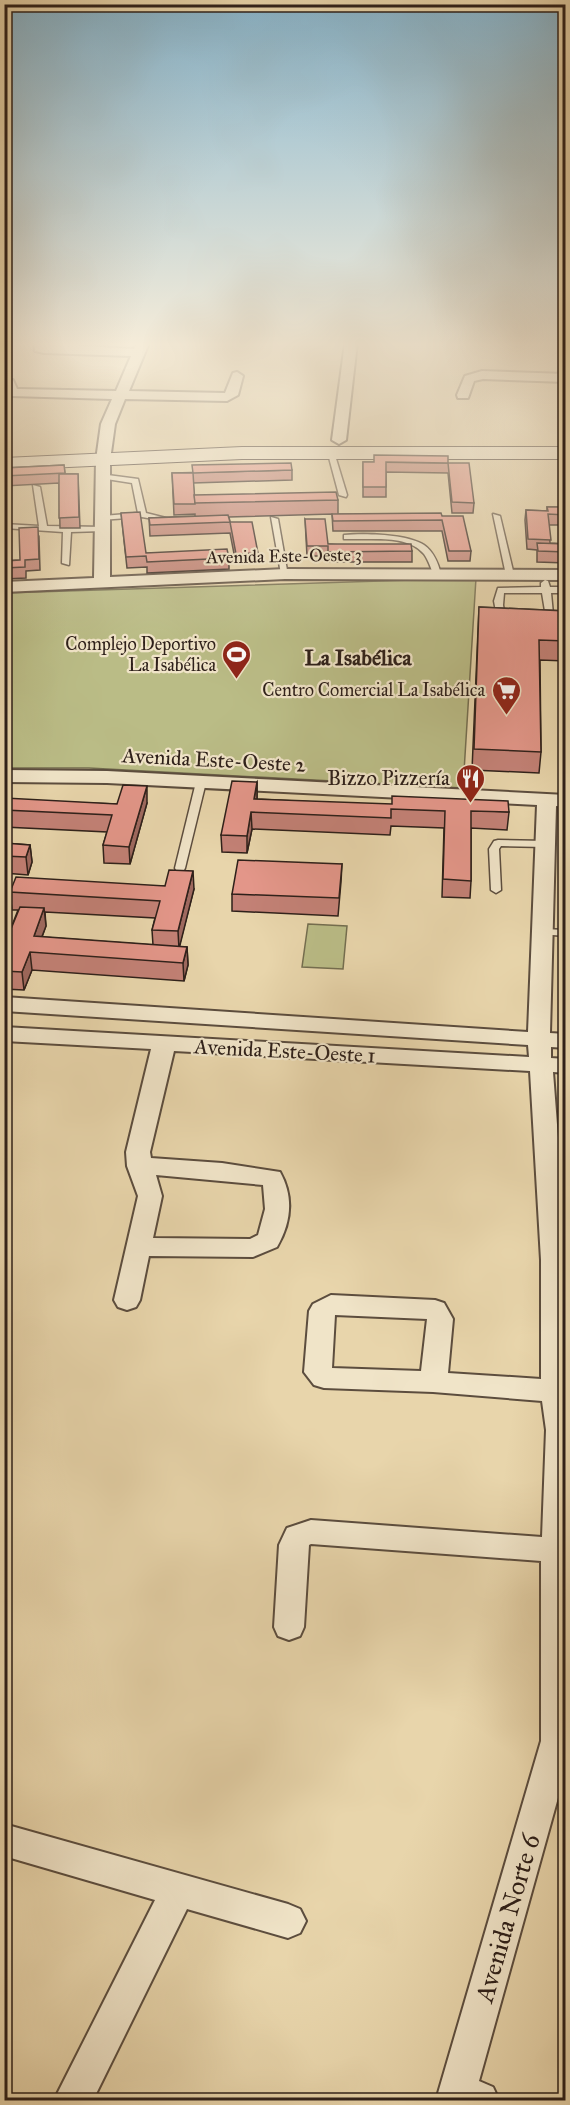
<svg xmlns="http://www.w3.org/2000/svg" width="570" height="2105" viewBox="0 0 570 2105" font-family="'IM FELL Great Primer',serif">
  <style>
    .green { fill: #babc86; stroke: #746e50; stroke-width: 1.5 }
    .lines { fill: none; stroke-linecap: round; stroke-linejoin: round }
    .service-casing { stroke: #5c4d3e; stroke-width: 3 }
    .minor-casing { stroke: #5c4d3e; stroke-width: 4 }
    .secondary-casing { stroke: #2e201a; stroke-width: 2 }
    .service { fill: #f0e4c8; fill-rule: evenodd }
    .minor { fill: #f0e4c8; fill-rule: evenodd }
    .secondary { fill: #f0e4c8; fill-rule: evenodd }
    .wall { fill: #c38176; stroke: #2e201a; stroke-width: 1.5; fill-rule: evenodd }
    .shaded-wall { fill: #9f6960; stroke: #2e201a; stroke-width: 1.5 }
    .building { fill: #e39689; stroke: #2e201a; stroke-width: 1.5 }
    .labels { text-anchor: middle; stroke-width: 4.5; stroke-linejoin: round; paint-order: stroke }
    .far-street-label { font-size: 18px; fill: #2e201a; stroke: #f0e4c8 }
    .far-poi-label { font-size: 18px; fill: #2e201a; stroke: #f0e4c8; text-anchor: end }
    .street-label { font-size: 21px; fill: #2e201a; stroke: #f0e4c8 }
    .poi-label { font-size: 21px; fill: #2e201a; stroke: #f0e4c8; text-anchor: end }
    .far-district-label { font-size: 22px; font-weight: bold; fill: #2e201a; stroke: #f0e4c8 }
    .near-street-label { font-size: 26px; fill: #2e201a; stroke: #f0e4c8 }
  </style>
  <rect width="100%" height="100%" fill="#e8d5ab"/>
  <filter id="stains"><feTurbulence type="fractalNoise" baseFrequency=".00333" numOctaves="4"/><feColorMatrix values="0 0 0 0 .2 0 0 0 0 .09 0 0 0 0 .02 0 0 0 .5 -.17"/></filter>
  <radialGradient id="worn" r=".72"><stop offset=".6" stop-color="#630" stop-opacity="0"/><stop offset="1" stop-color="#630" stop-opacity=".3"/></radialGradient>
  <g class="green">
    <path d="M476 578 463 788 89 768H5L4 593Z"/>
    <path d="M308 924 347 926 343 969 302 967Z"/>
  </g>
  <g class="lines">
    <defs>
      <g id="service">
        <path d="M327 450 334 452 347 495 346 497 339 495Z"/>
        <path d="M100 474 138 479 146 513 174 520 170 522 142 517 100 520V516H103L138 513 132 483 100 478Z"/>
        <path d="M33 485 40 487 47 526 103 527 107 529 103 531 71 532 69 565 62 563 63 532 4 528V524L39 526Z"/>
        <path d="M493 514 500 516 514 575 513 577 506 575Z"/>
        <path d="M271 517 278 519 288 576 281 574Z"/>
        <path d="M344 535C364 533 408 534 424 545 434 552 438 563 441 574L434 576C431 569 429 561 424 554 408 534 370 540 347 539H344Z"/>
        <path d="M545 580 548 581 550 587H566V593H551L554 625 547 623 542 593H504L503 605 505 618 508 620 504 623 498 622 494 601 498 588 541 587V583Z"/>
        <path d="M201 779 206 782 185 868 184 870H176L175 868 196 782Z"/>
        <path d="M498 840 546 841 551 844 546 847 501 846 499 849 501 890 496 893 491 890 489 849 494 841Z"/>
        <path d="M543 929 566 930V936L539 934 537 932 539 930Z"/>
      </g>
      <g id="minor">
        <path d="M34 343 134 349 137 343H149L129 391 225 393 233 373 237 372 243 376 238 395 227 401 125 399 115 424 110 460V577L285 569 566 570V580L285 579 4 592V582L94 578 96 460 101 424 112 399 11 396 5 392 4 380H13L17 389H19L116 391 131 356 44 353 35 351Z"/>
        <path d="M345 343H357L346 440 339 444 332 440Z"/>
        <path d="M482 371 566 374V382L483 379 474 381 468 398H458L457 395 465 376Z"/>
        <path d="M4 770 107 771 566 795V807L556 806 550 1033 566 1034V1048L551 1047V1058L566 1059V1073L553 1072 566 1243V1769L479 2081 493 2087 499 2100H436L541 1741V1561L311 1544 309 1545 304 1627 300 1636 289 1640 278 1636 274 1627 279 1545 287 1528 311 1520 542 1537 546 1430 542 1401 433 1392 324 1388 314 1385 304 1372 309 1311 313 1304 331 1295 435 1300 444 1303 453 1319 448 1373 541 1379V1260L530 1071 174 1051 150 1152 151 1158 222 1163 280 1172C294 1197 291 1223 277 1247L253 1257 149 1256 140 1300 136 1307 127 1310 118 1307 114 1300 138 1196 127 1166 126 1152 151 1049 4 1041V1027L529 1057 528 1045 4 1011V997L528 1032 537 805 107 783 4 782ZM156 1175 263 1185 265 1209 258 1235 250 1239 153 1238 162 1196ZM335 1315 427 1319 421 1371 332 1368Z"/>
        <path d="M4 1824 288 1904 300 1909 306 1921 300 1933 288 1938 187 1909 93 2100H54L155 1900 4 1856Z"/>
      </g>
      <path id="secondary" d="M242 447H566V459H242L4 470V458Z"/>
    </defs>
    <use href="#service" class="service-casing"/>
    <use href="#minor" class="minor-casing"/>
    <use href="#secondary" class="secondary-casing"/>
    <use href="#service" class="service"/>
    <use href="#minor" class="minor"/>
    <use href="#secondary" class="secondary"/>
  </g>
  <g class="wall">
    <path d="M363 462 448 463 474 503 473 513H452L448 473 386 472V497H363Z"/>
    <path d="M64 465 65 474H78L80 528H60L59 483 4 486V468Z"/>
    <path d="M292 470V480L193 483 195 500H338V514L442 516 471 551 470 561H448L442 531H333L332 514 229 517 230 522 258 553V563L236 564 230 533 150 536 149 518 195 516V514L174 515 172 473Z"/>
    <path d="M547 507H566V525H549L550 543 566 544V563L537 562V550L527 549 525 520 526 510 547 511Z"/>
    <path d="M121 513 146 553 229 558V569L147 573V567L127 568Z"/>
    <path d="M305 519 328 544 412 551V562H328V556H307Z"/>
    <path d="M4 524H10L11 541H4Z"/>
    <path d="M39 537 40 570 26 571V578L4 579V561L20 560Z"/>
    <path d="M479 607 566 611V661L540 660 541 752 539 773 472 770Z"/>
    <path d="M257 782V799L509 812 507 830 471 828V881L470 898 442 897 444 828 391 826 390 835 252 829 247 853 222 852 221 835Z"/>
    <path d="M4 800 117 804 147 803 130 864 104 863 103 845 107 832 4 827Z"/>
    <path d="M4 843 30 845 32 862 28 875 4 873Z"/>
    <path d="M342 864 341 882 338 916 232 911V894Z"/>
    <path d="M165 886 194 889 179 947H187L188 965 184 981 32 970 24 990 4 989V946L18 910H12L10 892ZM45 912 155 918 152 930 153 945 42 937 46 926Z"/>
  </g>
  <g class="shaded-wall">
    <path d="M257 782V799H254Z"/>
    <path d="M147 786V803L130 864 129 847Z"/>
    <path d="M251 812 252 829 247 853V836Z"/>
    <path d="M30 845 32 862 28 875 26 857Z"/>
    <path d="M193 871 194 889 179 949 178 931Z"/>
    <path d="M44 908 46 926 36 952 34 936Z"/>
    <path d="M187 947 188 965 184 981 183 963Z"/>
    <path d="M30 952 32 970 24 990 22 972Z"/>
  </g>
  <g class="building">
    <path d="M374 455 448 456V463L386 462V487H363V462H374Z"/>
    <path d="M291 463 292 470 193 473 192 465Z"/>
    <path d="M448 463H469L474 503 452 502Z"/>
    <path d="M64 465 65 473 4 476V468Z"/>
    <path d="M172 473H193L195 504H174Z"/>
    <path d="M59 474H78L79 517 59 518Z"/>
    <path d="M336 492 338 500 195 503 194 495Z"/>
    <path d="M547 507H566V515L548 514 551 540 528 539 526 510 548 511Z"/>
    <path d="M140 512 146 553 227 549 229 558 147 562 146 556 126 557 121 513Z"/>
    <path d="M441 513 442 516H463L471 551H449L442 520 333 521 332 514Z"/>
    <path d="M228 515 230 522H252L258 553 236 554 230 522 150 525 149 518Z"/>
    <path d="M305 519H325L328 544H411L412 551 328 552V546H307Z"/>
    <rect x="4" y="524" width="6" height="7"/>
    <path d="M38 527 39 559 25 560V567L4 568V561L20 560 19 528Z"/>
    <path d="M537 543 566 544V552L538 551Z"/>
    <path d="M479 607 566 611V641L539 640 541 752 474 749Z"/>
    <path d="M232 781 257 782 254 799 392 804V796L508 801 509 812 471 811V881L443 879 445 811 391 809V818L251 812 247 836 221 835Z"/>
    <path d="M123 785 147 786 129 847 103 845 112 815 4 810 5 798 117 804Z"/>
    <path d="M4 843 30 845 26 857 4 856Z"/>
    <path d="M238 860 342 864 339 898 232 894Z"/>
    <path d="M169 870 193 871 178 931 152 930 160 901 10 892 16 877 165 886Z"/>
    <path d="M20 907 44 908 34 936 187 947 183 963 30 952 22 972 4 971V946Z"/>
  </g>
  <linearGradient id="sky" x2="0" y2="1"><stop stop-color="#87b6cf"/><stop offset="0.54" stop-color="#f5ecd9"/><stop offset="1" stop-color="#f5ecd9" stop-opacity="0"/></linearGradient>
  <rect width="570" height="638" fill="url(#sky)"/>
  <defs>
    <symbol id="stadium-pin" viewBox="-11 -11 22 30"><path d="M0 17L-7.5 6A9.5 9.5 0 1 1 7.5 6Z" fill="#8f2418" stroke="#f0e4c8"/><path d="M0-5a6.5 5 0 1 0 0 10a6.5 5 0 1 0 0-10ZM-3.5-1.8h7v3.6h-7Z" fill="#fff"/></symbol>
    <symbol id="supermarket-pin" viewBox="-11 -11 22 30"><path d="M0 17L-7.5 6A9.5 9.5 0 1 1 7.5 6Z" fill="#8f2418" stroke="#f0e4c8"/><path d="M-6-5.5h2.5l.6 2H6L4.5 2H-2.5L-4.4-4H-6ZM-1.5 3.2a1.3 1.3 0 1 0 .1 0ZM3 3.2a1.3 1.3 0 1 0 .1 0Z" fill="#fff"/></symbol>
    <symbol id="restaurant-pin" viewBox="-11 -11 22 30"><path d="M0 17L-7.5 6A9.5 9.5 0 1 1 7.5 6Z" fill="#8f2418" stroke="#f0e4c8"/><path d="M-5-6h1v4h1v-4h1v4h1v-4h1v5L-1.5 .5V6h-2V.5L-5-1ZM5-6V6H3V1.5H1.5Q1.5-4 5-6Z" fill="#fff"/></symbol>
  </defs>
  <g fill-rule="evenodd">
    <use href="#stadium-pin" x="220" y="638" width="33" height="45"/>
    <use href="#supermarket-pin" x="490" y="674" width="33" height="45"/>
    <use href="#restaurant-pin" x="454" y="762" width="33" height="45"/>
  </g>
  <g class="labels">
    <g class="far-street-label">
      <text transform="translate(284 556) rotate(-1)" y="6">Avenida Este-Oeste 3</text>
    </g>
    <g class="far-poi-label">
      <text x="216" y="650">Complejo Deportivo<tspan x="216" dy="21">La Isabélica</tspan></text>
      <text x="485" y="696">Centro Comercial La Isabélica</text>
    </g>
    <g class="street-label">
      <text transform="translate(214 760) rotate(3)" y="7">Avenida Este-Oeste 2</text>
      <text transform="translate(285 1051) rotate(3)" y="7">Avenida Este-Oeste 1</text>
    </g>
    <g class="poi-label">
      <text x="450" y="785">Bizzo Pizzería</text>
    </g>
    <g class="far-district-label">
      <text x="358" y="665">La Isabélica</text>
    </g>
    <g class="near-street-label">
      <text transform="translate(507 1918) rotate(-74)" y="9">Avenida Norte 6</text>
    </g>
  </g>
  <rect width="570" height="2105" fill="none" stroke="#e8d5ab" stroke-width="24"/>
  <rect x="6" y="6" width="558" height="2093" fill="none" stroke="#2e201a" stroke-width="3"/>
  <rect x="12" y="12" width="546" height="2081" fill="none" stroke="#2e201a" stroke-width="1.5"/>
  <rect width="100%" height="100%" filter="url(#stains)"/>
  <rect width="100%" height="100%" fill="url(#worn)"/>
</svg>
